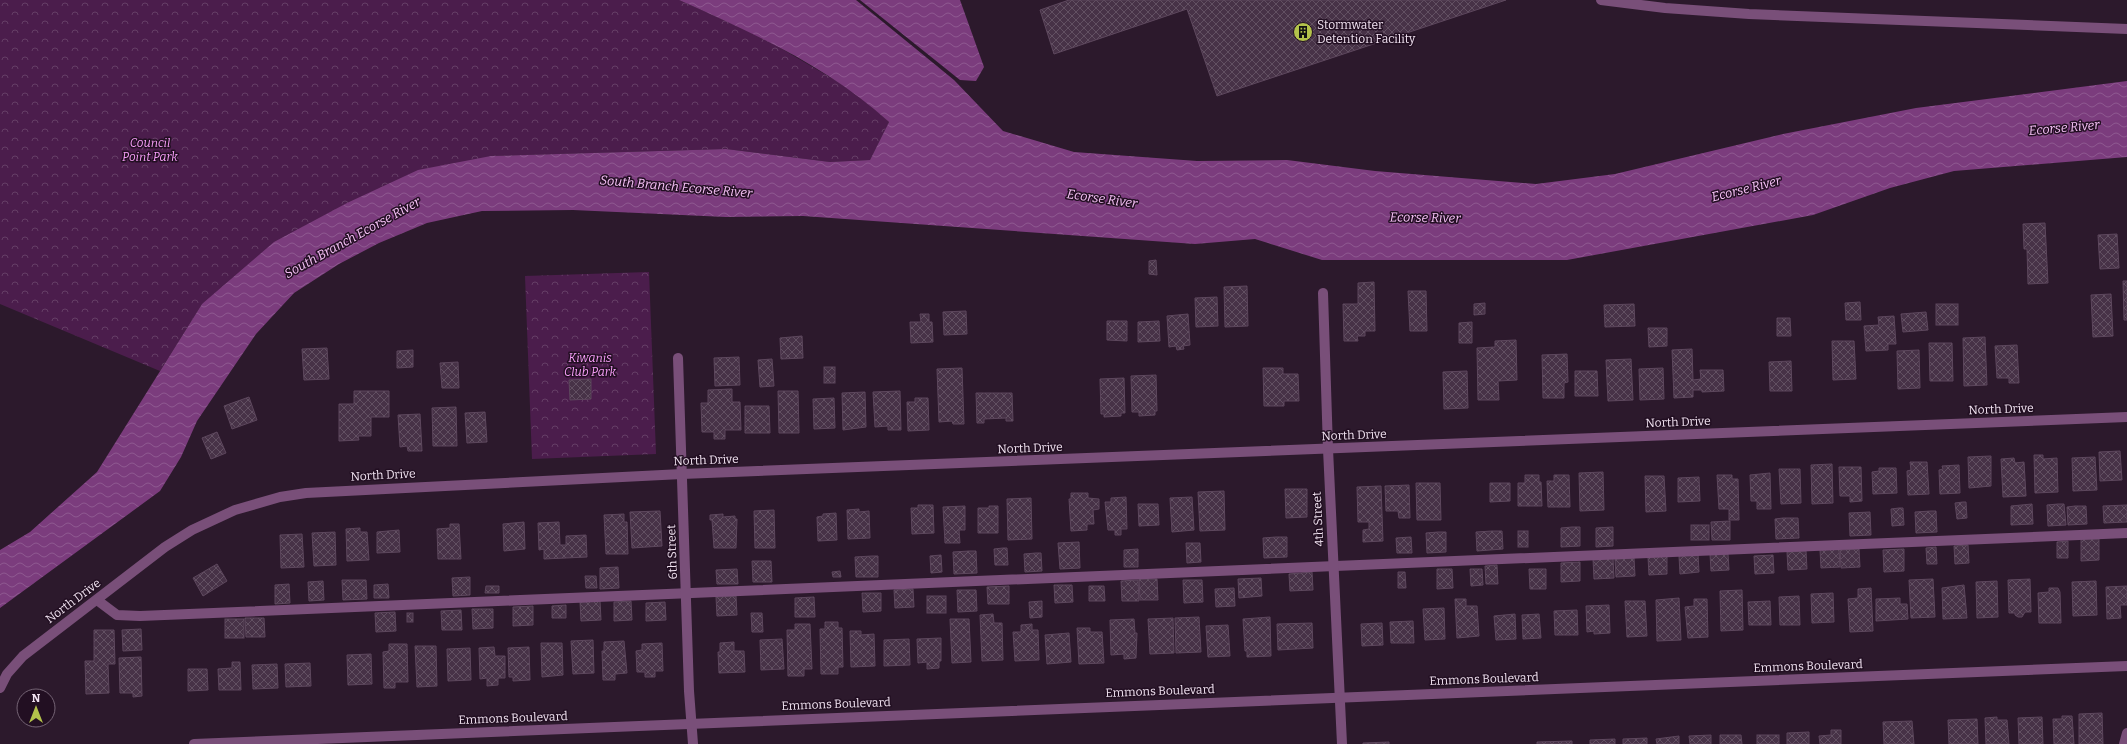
<svg xmlns="http://www.w3.org/2000/svg" width="2127" height="744" viewBox="0 0 2127 744" font-family="Bitter,serif">
  <style>
    .park { fill: url(#park-crowns) }
    .water { fill: url(#water-waves) }
    .building { fill: url(#building-cross-hatch); stroke: #5d475d }
    .lines { fill: none; stroke-linecap: round; stroke-linejoin: round }
    .service { stroke: #794f79; stroke-width: 10 }
    .minor { stroke: #794f79; stroke-width: 10 }
    .tertiary { stroke: #794f79; stroke-width: 10 }
    .labels { text-anchor: middle; stroke-width: 3; stroke-linejoin: round; paint-order: stroke }
    .poi-label { font-size: 12px; fill: #f1e3f1; stroke: #220f22; text-anchor: start }
    .park-label { font-size: 12px; font-style: italic; fill: #f79ef8; stroke: #220f22 }
    .street-label { font-size: 12px; fill: #f1e3f1; stroke: #220f22 }
    .water-label { font-size: 13px; font-style: italic; fill: #f6c1f6; stroke: #220f22 }
  </style>
  <defs>
    <pattern id="park-crowns" width="20" height="18" patternUnits="userSpaceOnUse"><rect width="20" height="18" fill="#4b1d4c"/><path d="M2 6a3 3 0 1 1 6 0M12 15a3 3 0 1 1 6 0" fill="none" stroke="#653e66"/></pattern>
    <pattern id="water-waves" width="16" height="10" patternUnits="userSpaceOnUse"><rect width="16" height="10" fill="#7b3c7d"/><path d="M0 5q4-4 8 0t8 0" fill="none" stroke="#8e5890"/></pattern>
    <pattern id="building-cross-hatch" width="8" height="8" patternUnits="userSpaceOnUse"><rect width="8" height="8" fill="#473247"/><path d="M0 0l8 8M0 8l8-8" fill="none" stroke="#625062"/></pattern>
  </defs>
  <rect width="100%" height="100%" fill="#2c192c"/>
  <g class="park">
    <path d="M0 0H679L760 36 857 93 889 122 870 160 830 162 726 149 491 156 202 304 160 371 0 304Z"/>
    <path d="M649 272 656 454 532 459 525 276Z"/>
  </g>
  <g class="water">
    <path d="M679 0H856L954 80 1003 131 1074 152 1197 161 1287 160 1375 171 1536 184 1615 174 1783 134 1916 108 2127 81V157L1954 171 1890 188 1813 215 1567 260H1322L1255 239 1195 244 803 216 726 217 573 210 482 211 427 223 379 243 339 264 294 293 256 334 197 421 181 457 160 491 0 608V550L30 532 97 472 202 304 274 242 347 203 418 170 491 156 726 149 830 162 870 160 889 122C829 67 753 33 679 0Z"/>
    <path d="M860 0H960L984 67 976 81 960 80Z"/>
  </g>
  <g class="building">
    <path d="M1069 0H1506L1217 96 1187 9 1054 54 1040 10Z"/>
    <path d="M2045 223 2048 283 2028 284 2027 249H2024L2023 224Z"/>
    <path d="M2117 234 2119 268 2100 269 2098 235Z"/>
    <path d="M1156 260 1157 275 1149 274V261Z"/>
    <path d="M2123 281H2127V320H2124Z"/>
    <path d="M1374 282 1375 331H1365V336H1357L1358 341H1344L1343 304H1358V283Z"/>
    <path d="M1247 286 1248 326 1225 327 1224 287Z"/>
    <path d="M1408 291H1426L1427 331H1410Z"/>
    <path d="M2111 294 2113 336 2093 337 2091 295Z"/>
    <path d="M1217 297 1218 326 1196 327 1195 298Z"/>
    <path d="M1860 302 1861 320H1846L1845 303Z"/>
    <path d="M1485 303V314L1474 315V304Z"/>
    <path d="M1634 304 1635 326 1605 327 1604 305Z"/>
    <rect x="1936" y="304" width="22" height="21"/>
    <path d="M966 311 967 334 944 335 943 312Z"/>
    <path d="M1926 312 1928 330 1903 332 1901 314Z"/>
    <path d="M920 314H929V322H932L933 342 911 343 910 322H921Z"/>
    <path d="M1188 314 1190 345 1183 346 1184 349 1177 350 1176 346 1169 347 1167 316Z"/>
    <path d="M1894 316 1896 344H1888V350L1866 351 1864 326 1879 325 1878 317Z"/>
    <path d="M1777 318H1790L1791 336H1777Z"/>
    <path d="M1107 321H1127V341L1107 340Z"/>
    <path d="M1159 321 1160 341 1138 342V322Z"/>
    <path d="M1472 322V343H1459V323Z"/>
    <path d="M1648 328H1667V346L1649 347Z"/>
    <path d="M802 336 803 358 781 359 780 338Z"/>
    <path d="M1985 337 1987 385 1964 386 1963 338Z"/>
    <path d="M1516 340 1517 380 1498 381 1499 400H1478L1477 348 1495 347V341Z"/>
    <path d="M1832 341H1854L1856 379 1833 380Z"/>
    <path d="M1929 343H1952L1953 381H1930Z"/>
    <path d="M2017 345 2019 383H2009V378H1997L1995 346Z"/>
    <path d="M327 348 329 379 304 380 302 349Z"/>
    <path d="M1692 349 1693 380 1701 379 1700 370H1723L1724 391 1702 392V390H1693V397L1674 398 1672 350Z"/>
    <path d="M413 350V367L397 368V351Z"/>
    <path d="M1919 350 1920 388 1898 389 1897 351Z"/>
    <path d="M1567 354 1568 382 1564 383V398H1543L1542 355Z"/>
    <path d="M739 357 740 385 715 386 714 358Z"/>
    <path d="M772 359 774 386 760 387 758 360Z"/>
    <path d="M1631 359 1633 400 1608 401 1606 360Z"/>
    <path d="M1791 361 1792 391H1770L1769 362Z"/>
    <path d="M458 362 459 388H442L440 363Z"/>
    <rect x="824" y="367" width="11" height="16"/>
    <path d="M962 368 964 424H953L952 421 939 422 937 369Z"/>
    <path d="M1263 368H1283V374H1298L1299 401H1284V406H1264Z"/>
    <path d="M1663 368 1664 399 1640 400 1639 369Z"/>
    <path d="M1467 371 1468 408 1444 409 1443 372Z"/>
    <path d="M1575 371H1597L1598 396H1575Z"/>
    <path d="M1156 375 1157 411H1155V415L1139 416V412H1132L1131 376Z"/>
    <path d="M1124 378 1125 413H1121V416L1104 417V414H1101L1100 379Z"/>
    <path d="M591 379V399L570 400 569 380Z"/>
    <path d="M732 389V402H740L741 430H725V439H714V432H702L701 403H708V390Z"/>
    <path d="M354 391H389V417H371V436H358L359 440 339 441V404H354Z"/>
    <path d="M778 391H798L799 433H779Z"/>
    <path d="M900 391 901 430H888V426L875 427 873 392Z"/>
    <path d="M865 392 866 427 843 430 842 393Z"/>
    <path d="M976 393H1012L1013 421H1006V418L984 419V423H977Z"/>
    <path d="M249 397 257 420 232 429 224 406Z"/>
    <path d="M834 398 835 428 814 429 813 399Z"/>
    <path d="M915 398H928L929 430 908 431 907 402H915Z"/>
    <path d="M745 406H769L770 433H745Z"/>
    <path d="M456 407 457 446H433L432 408Z"/>
    <path d="M485 412 487 442 467 443 465 413Z"/>
    <path d="M420 414 422 451H408L407 446 400 447 398 415Z"/>
    <path d="M217 432 226 453 211 459 202 438Z"/>
    <path d="M2120 451 2122 480 2100 481 2099 452Z"/>
    <path d="M2034 455H2043V459L2057 458 2058 492 2035 493Z"/>
    <path d="M1991 456V486L1969 488 1968 457Z"/>
    <path d="M2095 457 2097 490 2073 491 2072 458Z"/>
    <path d="M2014 458 2015 463 2024 462 2026 496 2003 497 2001 459Z"/>
    <path d="M1910 462H1927L1929 494 1908 495 1907 471 1911 470Z"/>
    <path d="M1832 464 1833 503 1812 504 1811 465Z"/>
    <path d="M1959 465 1960 493 1940 494 1939 470 1943 469 1942 466Z"/>
    <path d="M1839 467H1861L1862 501 1850 502V496H1840Z"/>
    <path d="M1879 468H1896L1897 493 1873 494 1872 472 1879 471Z"/>
    <path d="M1779 469H1800L1801 503 1781 504Z"/>
    <path d="M1603 472 1604 510 1580 511 1579 473Z"/>
    <path d="M1770 473 1771 509H1757V501H1751L1750 475Z"/>
    <path d="M1525 475H1539V482H1541L1542 506H1518V483H1525Z"/>
    <path d="M1554 475H1569L1570 507H1548L1547 481H1554Z"/>
    <path d="M1717 475H1732V479H1738L1739 520H1729V509H1719Z"/>
    <path d="M1645 476H1664L1666 511 1646 512Z"/>
    <path d="M1699 477 1700 501 1678 502V478Z"/>
    <path d="M1416 483H1440L1441 520H1417Z"/>
    <path d="M1490 483H1510V501L1490 502Z"/>
    <path d="M1409 485 1410 518H1399L1398 511H1386L1385 486Z"/>
    <path d="M1381 486 1383 541 1363 542V530L1369 529V522H1358L1357 487Z"/>
    <path d="M1285 489H1307V517L1286 518Z"/>
    <path d="M1224 491 1225 530 1200 531 1198 492Z"/>
    <path d="M1071 493H1088V498L1099 499V509L1093 510 1094 524H1087V530L1071 531 1069 499H1071Z"/>
    <path d="M1126 497 1127 529H1121V535H1115V530H1108L1105 502H1111V498Z"/>
    <path d="M1192 497 1194 530 1172 532 1170 498Z"/>
    <path d="M1031 498 1032 539 1008 540 1007 499Z"/>
    <path d="M1963 502H1966L1967 518 1957 519 1955 503Z"/>
    <path d="M1138 504H1158L1159 525 1139 526Z"/>
    <path d="M2032 504 2033 524 2011 525V506Z"/>
    <path d="M2058 504H2064L2066 525 2048 526 2047 505Z"/>
    <path d="M918 505H933L934 533 912 534 911 508H918Z"/>
    <path d="M2127 505V522L2104 523 2103 506Z"/>
    <path d="M965 506V530H959L960 543H945L943 507Z"/>
    <path d="M989 506H998V533H978V508H989Z"/>
    <path d="M2075 506H2086L2087 524 2068 525 2067 507Z"/>
    <path d="M1899 508H1903L1904 525 1892 526 1891 509Z"/>
    <path d="M859 509V512L869 511 870 538 848 539 847 510Z"/>
    <path d="M774 510 775 548H755L754 511Z"/>
    <path d="M660 511 662 546 632 548 630 512Z"/>
    <path d="M1931 511H1936L1937 532 1916 533 1915 512Z"/>
    <path d="M1870 512 1871 535 1850 536 1849 513Z"/>
    <path d="M836 513 837 540 818 541 817 517 823 516V514Z"/>
    <path d="M624 514V522H627L628 554H606L604 515Z"/>
    <path d="M723 514V517L735 516V519H737L736 548H714L712 520H710V515Z"/>
    <path d="M1783 518H1798L1799 538 1776 539 1775 519Z"/>
    <path d="M1730 521V540H1712L1711 522Z"/>
    <path d="M524 522 525 549 504 551 503 524Z"/>
    <path d="M559 522 560 545H566V536L586 535 587 557 544 559V549L539 550 538 523Z"/>
    <path d="M450 524H459L461 559H438L437 529 450 528Z"/>
    <rect x="1691" y="525" width="18" height="15"/>
    <path d="M1572 527H1580V546L1561 547V528Z"/>
    <path d="M1613 527V546L1596 547V528Z"/>
    <path d="M360 528V532H367L369 560 347 561 346 529Z"/>
    <path d="M399 530 400 552 377 553V532Z"/>
    <path d="M1492 531H1502L1503 549 1477 551 1476 532Z"/>
    <rect x="1518" y="531" width="10" height="16"/>
    <path d="M335 532 336 565 314 566 312 533Z"/>
    <path d="M1438 532H1446V552L1427 553 1426 533Z"/>
    <path d="M302 534 304 567 281 568 280 535Z"/>
    <path d="M1276 537H1287V557L1264 558 1263 538Z"/>
    <path d="M1411 537 1412 553H1397L1396 538Z"/>
    <path d="M2081 539H2099V560L2081 561Z"/>
    <path d="M2068 541V558H2057V542Z"/>
    <path d="M1079 542 1080 568 1060 569 1058 543Z"/>
    <path d="M1186 543H1200L1201 562 1187 563Z"/>
    <path d="M1968 545 1969 563 1955 564 1954 546Z"/>
    <path d="M1936 547 1937 564H1927L1926 548Z"/>
    <path d="M1003 548H1007L1008 565H995L994 549Z"/>
    <path d="M1138 549V567H1124V550Z"/>
    <path d="M1839 549 1840 567 1821 568 1820 550Z"/>
    <path d="M1859 549 1860 567 1841 568 1840 550Z"/>
    <path d="M1904 549V571L1884 572 1883 550Z"/>
    <path d="M969 551H976L977 573 954 574 953 552Z"/>
    <path d="M1806 551 1807 569 1788 570 1787 552Z"/>
    <path d="M1036 553H1041L1042 571 1025 572 1024 554Z"/>
    <path d="M1698 554 1699 572 1680 574 1679 556Z"/>
    <path d="M1710 554H1728L1729 570 1711 571Z"/>
    <path d="M941 555 942 572 931 573 930 556Z"/>
    <path d="M1773 555 1774 573 1755 574 1754 556Z"/>
    <path d="M872 556H878V577H856L855 557Z"/>
    <path d="M1667 556V574L1649 575 1648 557Z"/>
    <path d="M1613 558 1614 578 1594 579 1593 559Z"/>
    <path d="M1634 558 1635 576 1616 577 1615 559Z"/>
    <path d="M752 561H771L772 582H753Z"/>
    <path d="M1580 562V581L1561 582V563Z"/>
    <path d="M217 564 227 581 203 596 193 578Z"/>
    <path d="M1497 565 1498 584H1486L1485 566Z"/>
    <path d="M618 567 619 588 600 589V568Z"/>
    <path d="M737 569 738 584H717L716 570Z"/>
    <path d="M1437 569H1452L1453 588 1437 589Z"/>
    <path d="M1470 569H1482L1483 585 1471 586Z"/>
    <path d="M1529 569H1546V589H1530Z"/>
    <path d="M840 571 841 577H833L832 572Z"/>
    <path d="M1312 572 1313 590 1290 591 1289 574Z"/>
    <path d="M1398 572H1405L1406 588H1398Z"/>
    <path d="M585 576H596L597 588H586Z"/>
    <path d="M470 577V595L453 596 452 578Z"/>
    <path d="M1261 578 1262 596 1239 598 1238 579Z"/>
    <path d="M1139 579H1157L1158 600H1140Z"/>
    <path d="M1933 579 1935 617 1911 618 1909 580Z"/>
    <path d="M2030 579 2031 612H2025L2022 617H2018L2015 615V613H2009L2008 580Z"/>
    <path d="M342 580H366L367 599 343 600Z"/>
    <path d="M1138 580 1139 601H1122L1121 581Z"/>
    <path d="M1183 580H1202L1203 602 1184 603Z"/>
    <path d="M323 581 324 600 309 601 308 582Z"/>
    <path d="M1997 581 1998 617 1977 618 1976 582Z"/>
    <path d="M2096 581 2097 615 2073 616 2072 582Z"/>
    <path d="M289 584 290 603 275 604V585Z"/>
    <path d="M388 584 389 598H374V585Z"/>
    <path d="M1054 585H1072L1073 602 1055 603Z"/>
    <path d="M1964 585 1967 618 1943 619 1942 588Z"/>
    <path d="M486 586H499V593H485Z"/>
    <path d="M1009 586V604H988L987 587Z"/>
    <path d="M1089 586H1104L1105 601H1089Z"/>
    <path d="M2127 586V605H2120L2121 618 2107 619 2106 587Z"/>
    <path d="M1234 588 1235 606 1216 607 1215 589Z"/>
    <path d="M1871 588 1873 631 1850 632 1848 599 1858 598V589Z"/>
    <path d="M2049 588H2058L2060 592 2061 623H2039L2038 593 2049 592Z"/>
    <path d="M913 589 914 607 895 608 894 590Z"/>
    <path d="M957 590H976L977 611 958 612Z"/>
    <path d="M1742 590 1743 630 1721 631 1720 591Z"/>
    <path d="M862 593H881V611L863 612Z"/>
    <path d="M1833 593 1834 622 1812 623 1811 594Z"/>
    <path d="M736 596 737 615 717 616 716 597Z"/>
    <rect x="927" y="596" width="19" height="17"/>
    <path d="M1799 596 1800 625H1780L1779 597Z"/>
    <path d="M814 597 815 617H795V598Z"/>
    <path d="M1679 598 1681 640 1657 641 1656 600Z"/>
    <path d="M1900 598V604H1907L1908 619 1876 621V599Z"/>
    <path d="M1455 599H1466V606H1477L1479 636 1457 638Z"/>
    <path d="M1694 599H1707L1708 637 1688 638 1685 607 1694 606Z"/>
    <path d="M600 601 601 620 581 621 580 602Z"/>
    <path d="M631 601 632 620 614 621V602Z"/>
    <path d="M1042 601V617L1030 618 1029 602Z"/>
    <path d="M1625 601H1645L1647 636 1627 637Z"/>
    <path d="M1770 601 1771 625H1749L1748 602Z"/>
    <path d="M665 602 666 620 646 621V603Z"/>
    <path d="M566 605V618H552V606Z"/>
    <path d="M1609 605 1610 633 1594 634V631L1587 632 1586 606Z"/>
    <path d="M533 606V625L513 626V607Z"/>
    <path d="M1444 608 1445 639 1425 640 1423 609Z"/>
    <path d="M472 609H493V628L473 629Z"/>
    <path d="M461 610 462 630H442L441 611Z"/>
    <path d="M1577 610 1578 635H1555L1554 611Z"/>
    <path d="M395 612 396 631 376 632 375 613Z"/>
    <rect x="407" y="613" width="6" height="9"/>
    <path d="M751 613H762L763 632H752Z"/>
    <path d="M993 614 994 623H1002L1003 660 982 661 980 615Z"/>
    <path d="M1515 614 1516 639 1496 640 1494 616Z"/>
    <path d="M1539 614 1541 638 1523 639 1522 615Z"/>
    <path d="M1199 617 1201 652 1176 653 1175 618Z"/>
    <path d="M1270 617 1271 656 1247 657V651H1245L1243 619Z"/>
    <path d="M245 618H264L265 637H246Z"/>
    <path d="M1173 618 1174 653 1150 654 1148 619Z"/>
    <rect x="225" y="619" width="19" height="19"/>
    <path d="M950 619H969L971 662 952 663Z"/>
    <path d="M1134 619 1135 633H1137L1136 658 1124 659V654L1111 655 1110 620Z"/>
    <path d="M1413 621 1414 643H1391L1390 622Z"/>
    <path d="M825 622H838V628H842L843 667H838V674H821L820 629H825Z"/>
    <path d="M1312 623 1313 648 1278 650 1277 624Z"/>
    <path d="M1382 623 1383 645 1362 646 1361 624Z"/>
    <path d="M795 624H810L812 669H804V676H788L787 630H795Z"/>
    <path d="M1032 624V630H1038L1039 660 1015 661 1013 632H1021V625Z"/>
    <path d="M1228 625 1230 656 1208 657 1206 626Z"/>
    <path d="M1077 628H1090V632H1102L1104 663 1079 664Z"/>
    <path d="M141 629 142 650 123 651 122 630Z"/>
    <path d="M94 630H114L115 664H108L109 693 86 694 85 661H94Z"/>
    <path d="M850 631H861V635L874 634 875 666 851 667Z"/>
    <path d="M1069 633 1071 662 1047 664 1045 635Z"/>
    <path d="M941 638V661H939V668L927 669V662L918 663 917 639Z"/>
    <path d="M782 639 784 669 761 670 760 640Z"/>
    <path d="M909 639 910 665 884 666V640Z"/>
    <path d="M593 640 594 673 573 674 571 641Z"/>
    <path d="M624 641 627 673 615 674V680H603L602 651H604V642Z"/>
    <path d="M734 642V651H744L745 672 719 673 718 652H720V643Z"/>
    <path d="M541 643H562L563 675 542 677Z"/>
    <path d="M662 643 663 671H655V677H645V672H637L636 651 642 650V644Z"/>
    <path d="M389 644H407L408 682H395V688H384L383 652 389 651Z"/>
    <path d="M415 646H436L437 686 417 687Z"/>
    <path d="M494 647 495 656H505V678H498V685L487 686V678L480 679 479 648Z"/>
    <path d="M529 647 530 680 513 681V677H509L508 648Z"/>
    <path d="M470 648 471 680 448 681 447 649Z"/>
    <path d="M371 654 372 684 348 685 347 655Z"/>
    <path d="M141 657 142 696 133 697V693H120L119 658Z"/>
    <path d="M232 662H240L241 690H219L218 669 232 668Z"/>
    <path d="M310 663 311 686 286 687 285 664Z"/>
    <path d="M277 664 278 688 253 689 252 665Z"/>
    <path d="M188 669H207L208 690 188 691Z"/>
    <path d="M2102 713 2103 744H2079V714Z"/>
    <path d="M2062 716H2072L2074 744H2054L2053 719H2062Z"/>
    <path d="M1997 717V720H2007L2009 744H1986L1985 718Z"/>
    <path d="M2042 717 2043 744H2019L2018 718Z"/>
    <path d="M1977 719 1978 744H1949L1948 720Z"/>
    <path d="M1912 721 1914 744H1884L1883 722Z"/>
    <path d="M1831 730H1841V744H1820L1819 736 1831 735Z"/>
    <path d="M1809 732V744H1787V733Z"/>
    <path d="M1711 735V744H1690L1689 736Z"/>
    <path d="M1720 735H1741L1742 744H1720Z"/>
    <rect x="1757" y="735" width="22" height="9"/>
    <path d="M1679 736V744H1657L1656 739Z"/>
    <path d="M1647 738V744H1623V739Z"/>
    <path d="M1615 739V744H1590V740Z"/>
    <path d="M1572 741V744H1537V742Z"/>
    <path d="M1389 742V744H1363V743Z"/>
  </g>
  <g class="lines">
    <g class="service">
      <path d="M1601 0 1665 8 1749 14 2127 29"/>
      <path d="M97 600 117 615 140 616 2127 533"/>
    </g>
    <g class="minor">
      <path d="M1323 293 1328 449 1342 744"/>
      <path d="M678 358 689 691 693 744"/>
      <path d="M0 688 7 674 23 656 165 547 192 530 235 510 280 497 306 493 682 474 2127 417"/>
      <path d="M2124 744 2127 733"/>
    </g>
    <path class="tertiary" d="M194 744 2127 666"/>
  </g>
  <defs>
    <symbol id="building-disc" viewBox="-11 -11 22 22"><circle r="9.5" fill="#b3c24b" stroke="#220f22"/><path d="M-4-6H4V6H1V3H-1V6H-4ZM-2.5-4.3h1.7v1.8h-1.7ZM.8-4.3h1.7v1.8H.8ZM-2.5-1h1.7V.8h-1.7ZM.8-1h1.7V.8H.8Z" fill="#111"/></symbol>
  </defs>
  <g fill-rule="evenodd">
    <use href="#building-disc" x="1292" y="21" width="22" height="22"/>
  </g>
  <g class="labels">
    <g class="poi-label">
      <text x="1317" y="29">Stormwater<tspan x="1317" dy="14">Detention Facility</tspan></text>
    </g>
    <g class="park-label">
      <text x="150" y="147">Council<tspan x="150" dy="14">Point Park</tspan></text>
      <text x="590" y="362">Kiwanis<tspan x="590" dy="14">Club Park</tspan></text>
    </g>
    <g class="street-label">
      <text transform="translate(2001 409) rotate(-2)" y="4">North Drive</text>
      <text transform="translate(1678 422) rotate(-2)" y="4">North Drive</text>
      <text transform="translate(1354 435) rotate(-2)" y="4">North Drive</text>
      <text transform="translate(1030 448) rotate(-2)" y="4">North Drive</text>
      <text transform="translate(706 460) rotate(-2)" y="4">North Drive</text>
      <text transform="translate(383 475) rotate(-3)" y="4">North Drive</text>
      <text transform="translate(1318 519) rotate(-93)" y="4">4th Street</text>
      <text transform="translate(672 552) rotate(-92)" y="4">6th Street</text>
      <text transform="translate(73 601) rotate(-37)" y="4">North Drive</text>
      <text transform="translate(1808 666) rotate(-2)" y="4">Emmons Boulevard</text>
      <text transform="translate(1484 679) rotate(-2)" y="4">Emmons Boulevard</text>
      <text transform="translate(1160 691) rotate(-2)" y="4">Emmons Boulevard</text>
      <text transform="translate(836 704) rotate(-2)" y="4">Emmons Boulevard</text>
      <text transform="translate(513 718) rotate(-2)" y="4">Emmons Boulevard</text>
    </g>
    <g class="water-label">
      <text transform="translate(2064 127) rotate(-5)" y="5">Ecorse River</text>
      <text transform="translate(676 186) rotate(5)" y="5">South Branch Ecorse River</text>
      <text transform="translate(1746 188) rotate(-14)" y="5">Ecorse River</text>
      <text transform="translate(1102 198) rotate(8)" y="5">Ecorse River</text>
      <text transform="translate(1425 217) rotate(1)" y="5">Ecorse River</text>
      <text transform="translate(352 237) rotate(-29)" y="5">South Branch Ecorse River</text>
    </g>
  </g>
  <g transform="translate(36 708)"><circle r="19" fill="#220f22" stroke="#756475"/>
  <path d="M0-3L7 15L0 10L-7 15Z" fill="#b3c24b"/>
  <text y="-6" font-size="11" font-weight="bold" text-anchor="middle" fill="#f1e3f1">N</text>
  </g>
</svg>
